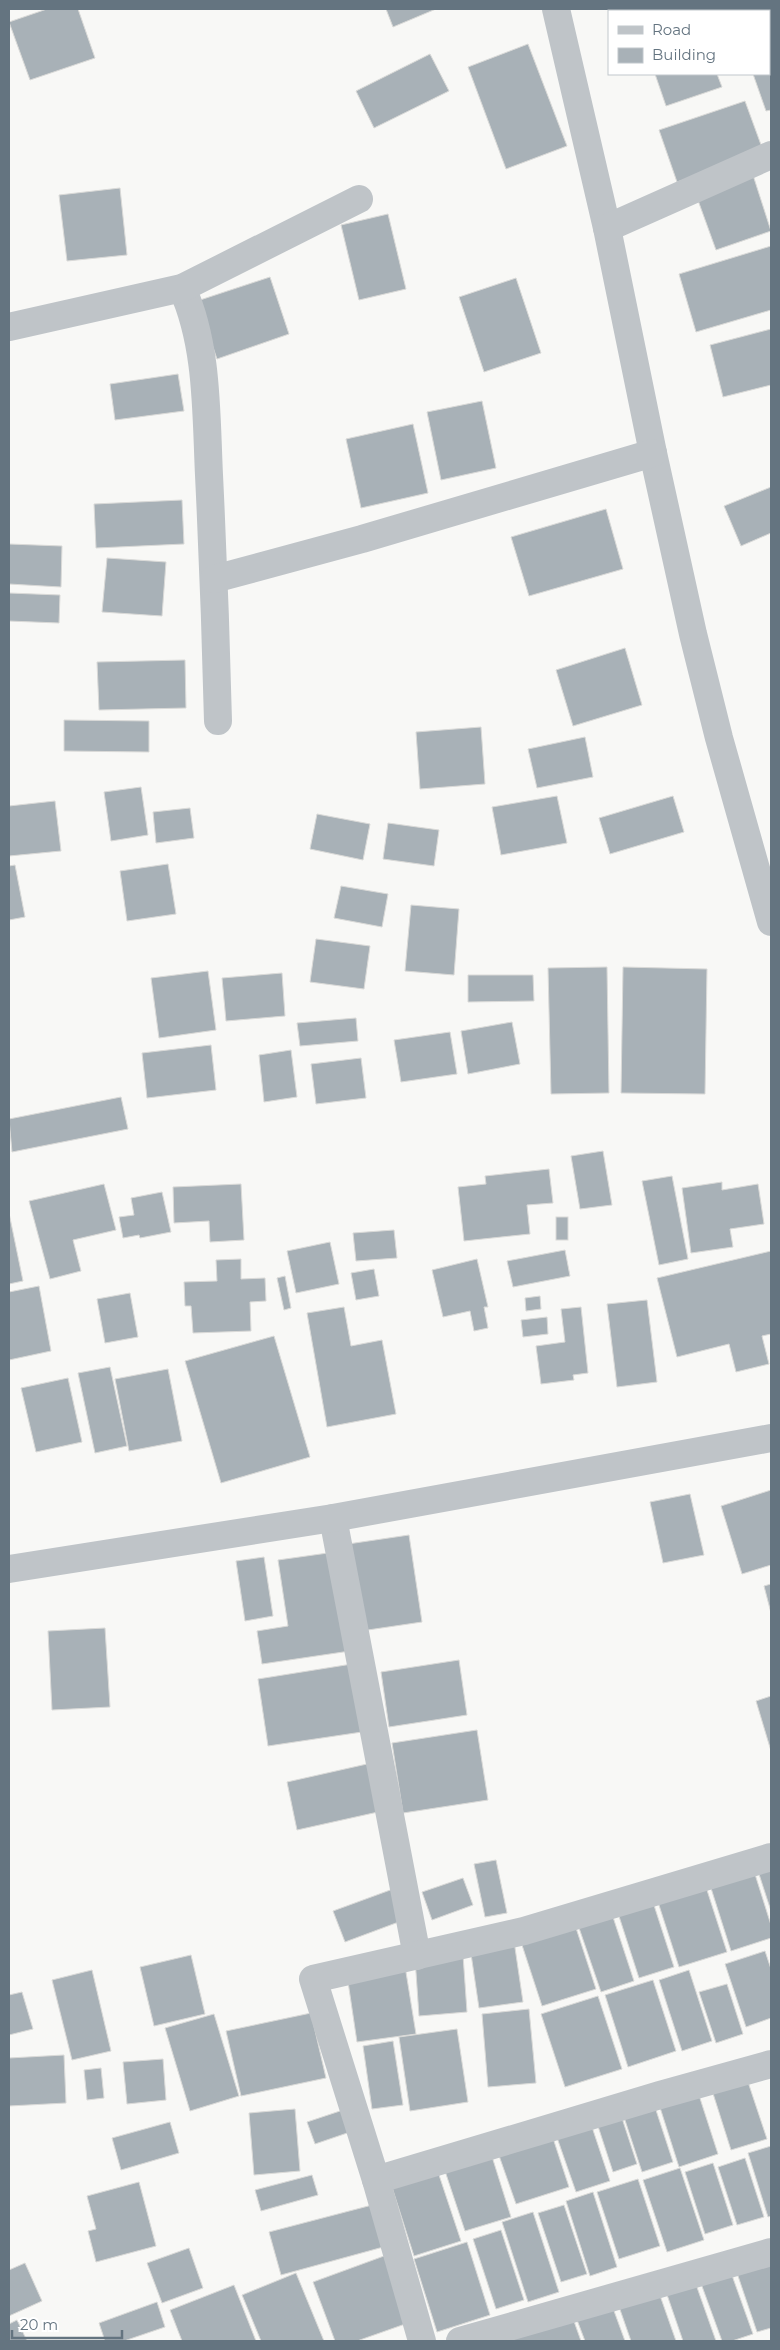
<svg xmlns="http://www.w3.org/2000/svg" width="780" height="2350" viewBox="0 0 780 2350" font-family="Montserrat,sans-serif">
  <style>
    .building { fill: #a8b1b7; stroke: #dadad8 }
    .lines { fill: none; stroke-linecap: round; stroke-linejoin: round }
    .minor { stroke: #bfc4c8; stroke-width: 28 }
  </style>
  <rect width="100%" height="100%" fill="#f8f8f6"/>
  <g class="building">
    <path d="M47 9H78L95 58 30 80 9 22Z"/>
    <path d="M386 9H436L393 27Z"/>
    <path d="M636 9H718L719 11H628Z"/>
    <path d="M735 9H771V11H736Z"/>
    <path d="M771 29V110L766 111 753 74H769V30Z"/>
    <path d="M528 44 567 146 506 169 468 67Z"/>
    <path d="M430 54 449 91 374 128 356 91Z"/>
    <path d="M655 74H717L722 87 666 106Z"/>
    <path d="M745 101 764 153 677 182 659 130Z"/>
    <path d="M752 172 771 231 716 250 695 192Z"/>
    <path d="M120 188 127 255 67 261 59 195Z"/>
    <path d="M388 214 406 289 359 300 341 225Z"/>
    <path d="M771 246V310L696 332 679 274Z"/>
    <path d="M270 277 289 334 217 359 197 301Z"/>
    <path d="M516 278 541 353 484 372 459 297Z"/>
    <path d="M771 329V385L723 397 710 345Z"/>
    <path d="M178 374 184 411 115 420 110 384Z"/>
    <path d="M482 401 496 468 441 480 427 412Z"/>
    <path d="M413 424 428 493 361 508 346 439Z"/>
    <path d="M771 487V533L741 546 724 506Z"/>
    <path d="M182 500 184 544 96 548 94 504Z"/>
    <path d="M606 509 623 569 529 596 511 537Z"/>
    <path d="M9 544 62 546 61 587 9 584Z"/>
    <path d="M107 558 166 562 162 616 102 612Z"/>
    <path d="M9 593 60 595 59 623 9 621Z"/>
    <path d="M625 648 642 705 573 726 556 670Z"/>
    <path d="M185 660 186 708 99 710 97 662Z"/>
    <path d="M64 720 149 721V752L64 751Z"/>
    <path d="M481 727 485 784 420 789 416 732Z"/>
    <path d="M585 737 593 777 537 788 528 749Z"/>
    <path d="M141 787 148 835 111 841 104 792Z"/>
    <path d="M557 796 567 843 501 855 492 807Z"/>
    <path d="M673 796 684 832 610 854 599 818Z"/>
    <path d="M55 801 61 851 9 856V806Z"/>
    <path d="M190 808 194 838 156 843 153 812Z"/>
    <path d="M317 814 370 824 363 860 310 849Z"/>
    <path d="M388 823 439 830 434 866 383 859Z"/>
    <path d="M168 864 176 914 127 921 120 871Z"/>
    <path d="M15 865 25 917 9 920V866Z"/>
    <path d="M341 886 388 894 382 927 334 918Z"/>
    <path d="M411 905 459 909 454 975 405 971Z"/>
    <path d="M316 939 370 946 364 989 310 982Z"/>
    <path d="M607 967 609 1093 551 1094 548 968Z"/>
    <path d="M623 967 707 969 705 1094 621 1093Z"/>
    <path d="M208 971 216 1030 159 1038 151 978Z"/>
    <path d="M282 973 285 1016 226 1021 222 978Z"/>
    <path d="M468 975H533L534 1001 468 1002Z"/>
    <path d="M356 1018 358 1041 300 1046 297 1023Z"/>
    <path d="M512 1022 520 1064 468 1074 461 1031Z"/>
    <path d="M450 1032 457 1074 401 1082 394 1040Z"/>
    <path d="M211 1045 216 1090 147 1098 142 1053Z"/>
    <path d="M291 1050 297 1097 264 1102 259 1055Z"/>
    <path d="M361 1058 366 1098 316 1104 311 1064Z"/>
    <path d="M121 1097 128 1129 12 1152 9 1119Z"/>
    <path d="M603 1151 612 1205 580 1209 571 1156Z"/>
    <path d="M549 1169 553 1203 527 1205 530 1234 464 1241 458 1187 486 1184 485 1176Z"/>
    <path d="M672 1176 688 1259 659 1265 642 1181Z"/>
    <path d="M722 1182V1190L758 1184 764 1224 730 1229 733 1247 691 1253 682 1188Z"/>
    <path d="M104 1184 116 1230 73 1240 81 1271 50 1279 29 1201Z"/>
    <path d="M241 1184 244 1240 210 1242 209 1221 174 1223 173 1187Z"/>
    <path d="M162 1192 171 1232 140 1238 139 1235 123 1238 119 1217 134 1215 131 1198Z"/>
    <path d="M9 1213 23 1281 9 1284Z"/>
    <rect x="556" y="1217" width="12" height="23"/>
    <path d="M394 1230 397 1258 356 1261 353 1233Z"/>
    <path d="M330 1242 339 1284 296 1293 287 1251Z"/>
    <path d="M565 1250 570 1276 513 1287 507 1261Z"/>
    <path d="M771 1251V1334L762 1336 769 1364 736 1372 729 1344 677 1357 657 1278Z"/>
    <path d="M241 1259V1279L265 1278 266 1301 250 1302 251 1331 193 1333 191 1306H185L184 1282 217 1281 216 1260Z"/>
    <path d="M477 1259 488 1307H484L488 1328 474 1331 470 1311 443 1317 432 1270Z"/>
    <path d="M374 1269 379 1296 356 1300 351 1273Z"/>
    <path d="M285 1276 291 1308 284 1310 277 1278Z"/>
    <path d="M39 1286 51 1351 9 1360V1292Z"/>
    <path d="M130 1293 138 1337 105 1343 97 1299Z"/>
    <path d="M540 1296 541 1309 526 1311 525 1298Z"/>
    <path d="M647 1300 657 1382 617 1387 607 1304Z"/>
    <path d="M344 1307 351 1346 382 1340 396 1414 327 1427 307 1313Z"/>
    <path d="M581 1307 588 1373 573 1375 574 1380 541 1384 536 1346 565 1342 561 1309Z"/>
    <path d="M547 1317 548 1334 523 1337 521 1320Z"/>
    <path d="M274 1336 310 1457 221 1483 185 1361Z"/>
    <path d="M110 1367 127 1446 95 1453 78 1373Z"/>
    <path d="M168 1369 182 1441 129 1451 115 1379Z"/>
    <path d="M68 1378 82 1442 36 1452 21 1388Z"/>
    <path d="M771 1490V1565L742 1574 721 1506Z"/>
    <path d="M690 1494 704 1555 663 1563 650 1502Z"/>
    <path d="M409 1535 422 1622 361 1631 348 1544Z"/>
    <path d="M335 1552 350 1651 262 1664 257 1631 288 1626 278 1560Z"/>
    <path d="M264 1557 273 1616 245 1621 236 1561Z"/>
    <path d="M771 1584V1613L764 1586Z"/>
    <path d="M105 1628 110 1707 52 1710 48 1631Z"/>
    <path d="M459 1660 467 1715 389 1727 381 1672Z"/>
    <path d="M352 1664 362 1732 268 1746 258 1679Z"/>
    <path d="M771 1696V1751L756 1701Z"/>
    <path d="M477 1730 488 1800 403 1813 392 1743Z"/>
    <path d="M367 1764 378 1812 297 1830 287 1782Z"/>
    <path d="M496 1860 507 1913 485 1917 474 1864Z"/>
    <path d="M771 1860V1911L756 1865Z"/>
    <path d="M754 1871 771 1925V1938L731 1951 710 1885Z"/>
    <path d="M463 1878 473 1905 432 1920 422 1892Z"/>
    <path d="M705 1884 727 1952 679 1967 657 1899Z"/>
    <path d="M393 1889 404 1920 345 1942 333 1911Z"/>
    <path d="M651 1896 674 1967 639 1978 616 1907Z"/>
    <path d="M611 1911 634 1981 601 1992 577 1922Z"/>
    <path d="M576 1928 596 1989 542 2006 522 1945Z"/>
    <path d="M514 1941 523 2002 479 2008 470 1947Z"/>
    <path d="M765 1951 771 1969V2018L746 2027 725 1964Z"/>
    <path d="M191 1955 205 2014 154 2026 140 1967Z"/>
    <path d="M463 1955 467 2012 419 2016 415 1958Z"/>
    <path d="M405 1966 416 2034 357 2042 347 1975Z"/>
    <path d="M92 1970 111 2051 72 2060 52 1980Z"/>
    <path d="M689 1970 712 2041 682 2051 659 1980Z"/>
    <path d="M653 1980 676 2051 628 2067 605 1995Z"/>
    <path d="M727 1984 743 2034 716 2043 699 1992Z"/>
    <path d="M22 1992 33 2029 9 2035V1995Z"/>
    <path d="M598 1996 622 2069 565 2087 541 2014Z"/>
    <path d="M529 2009 536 2083 488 2087 482 2014Z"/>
    <path d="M311 2013 326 2078 241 2096 226 2031Z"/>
    <path d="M214 2014 239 2096 190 2111 165 2028Z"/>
    <path d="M457 2029 468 2102 410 2111 399 2037Z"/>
    <path d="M393 2041 403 2105 372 2109 363 2046Z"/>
    <path d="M64 2055 66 2103 9 2106V2058Z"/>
    <path d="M163 2059 166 2100 127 2104 123 2062Z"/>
    <path d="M101 2068 104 2098 87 2100 84 2070Z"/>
    <path d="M745 2073 767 2139 731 2150 710 2084Z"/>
    <path d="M696 2086 718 2154 679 2167 657 2098Z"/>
    <path d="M653 2101 673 2162 642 2172 622 2111Z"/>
    <path d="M349 2108 356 2130 315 2144 307 2122Z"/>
    <path d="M295 2109 300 2171 254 2175 249 2113Z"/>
    <path d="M619 2109 637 2164 613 2172 595 2117Z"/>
    <path d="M589 2118 610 2181 576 2192 554 2129Z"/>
    <path d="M170 2122 179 2153 121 2170 112 2138Z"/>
    <path d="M550 2129 569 2187 516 2204 496 2147Z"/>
    <path d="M771 2146V2216L768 2217 748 2153Z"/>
    <path d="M489 2147 511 2217 465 2231 442 2162Z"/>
    <path d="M745 2158 764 2217 737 2225 718 2167Z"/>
    <path d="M713 2163 733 2225 705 2234 685 2172Z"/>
    <path d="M436 2166 461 2241 414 2256 390 2181Z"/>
    <path d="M680 2168 704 2240 667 2252 643 2180Z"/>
    <path d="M312 2175 318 2195 261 2211 255 2190Z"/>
    <path d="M638 2179 660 2246 619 2259 597 2192Z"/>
    <path d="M139 2182 156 2246 96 2262 88 2231 96 2229 87 2196Z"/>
    <path d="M593 2192 617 2267 590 2276 566 2201Z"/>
    <path d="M376 2204 387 2246 281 2275 269 2232Z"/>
    <path d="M564 2205 587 2274 561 2282 538 2213Z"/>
    <path d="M533 2212 559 2292 528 2302 502 2222Z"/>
    <path d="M501 2230 524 2300 496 2309 473 2239Z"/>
    <path d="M467 2242 490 2315 437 2332 414 2259Z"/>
    <path d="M189 2248 203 2288 162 2303 147 2263Z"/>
    <path d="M384 2256 408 2323 357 2341H335L313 2282Z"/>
    <path d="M771 2262V2328L757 2332 737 2273Z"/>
    <path d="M25 2263 42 2301 9 2316V2270Z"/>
    <path d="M729 2267 753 2334 732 2341H722L699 2278Z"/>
    <path d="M296 2273 324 2341H261L242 2295Z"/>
    <path d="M693 2276 716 2341H683L664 2286Z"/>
    <path d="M234 2285 256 2341H182L170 2310Z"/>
    <path d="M657 2287 676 2341H631L617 2301Z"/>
    <path d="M610 2300 625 2341H585L574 2312Z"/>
    <path d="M157 2302 165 2327 124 2341H105L99 2323Z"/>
    <path d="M570 2310 581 2341H496Z"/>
    <path d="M17 2320 27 2341H9V2324Z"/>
  </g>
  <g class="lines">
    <g class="minor">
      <path d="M556 9 607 228 653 453 693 634 719 738 771 922"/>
      <path d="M607 228 771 155"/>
      <path d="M182 288C208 345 206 413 209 475 213 557 216 639 218 721"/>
      <path d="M9 327 182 288 359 199"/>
      <path d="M214 579 362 539 653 453"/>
      <path d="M333 1518 417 1956"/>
      <path d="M9 1569 333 1518 771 1438"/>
      <path d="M376 2180 660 2095 771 2064"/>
      <path d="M422 2341 376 2180 313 1979 524 1931 771 1857"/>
      <path d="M460 2341 771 2252"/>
    </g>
  </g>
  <rect width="780" height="2350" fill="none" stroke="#647480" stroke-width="20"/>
  <rect x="608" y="10" width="162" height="65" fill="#ffffff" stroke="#c1c7cc"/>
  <rect x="618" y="26" width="25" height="8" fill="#bfc4c8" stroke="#c1c7cc"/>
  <text x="652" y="35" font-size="15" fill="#647480">Road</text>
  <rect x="618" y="48" width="25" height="15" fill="#a8b1b7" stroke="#c1c7cc"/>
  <text x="652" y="60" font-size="15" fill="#647480">Building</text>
  <path d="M12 2330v8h110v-8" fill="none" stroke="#647480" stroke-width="2.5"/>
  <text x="20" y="2330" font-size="15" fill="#647480" stroke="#ffffff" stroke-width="4" paint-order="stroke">20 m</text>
</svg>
